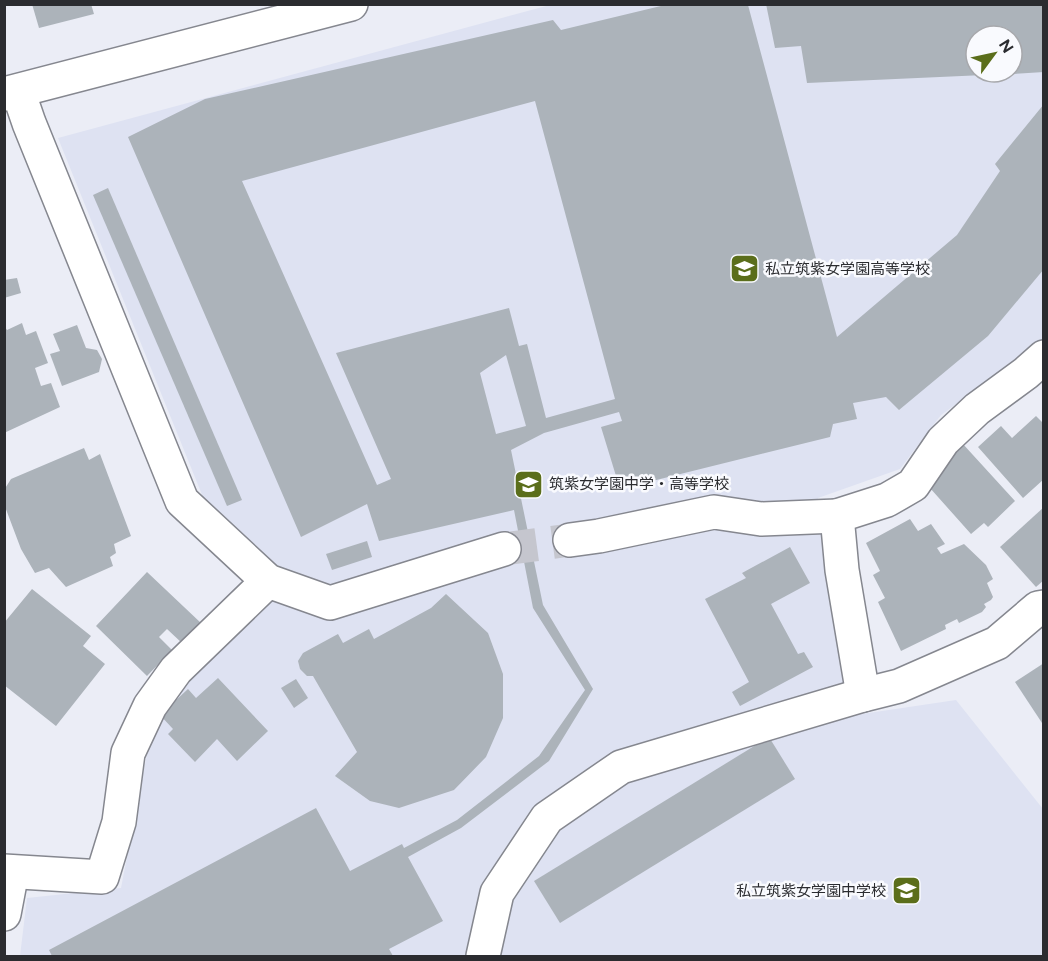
<svg xmlns="http://www.w3.org/2000/svg" width="1048" height="961" viewBox="0 0 1048 961" font-family="Figtree,'Noto Sans JP',sans-serif">
  <style>
    .built { fill: #dee2f2; fill-rule: evenodd }
    .building { fill: #acb3ba; fill-rule: evenodd }
    .lines { fill: none; stroke-linecap: round; stroke-linejoin: round }
    .minor-tunnel { stroke: #c5c6ce; stroke-width: 33; stroke-dasharray: 33 16; stroke-linecap: butt }
    .minor-casing { stroke: #85878f; stroke-width: 36 }
    .minor { stroke: #fff; stroke-width: 33 }
    .labels { text-anchor: middle; stroke-width: 5; stroke-linejoin: round; paint-order: stroke }
    .poi-label { font-size: 15px; fill: #2b2c30; stroke: #f9fafe; text-anchor: start }
  </style>
  <rect width="100%" height="100%" fill="#ebedf6"/>
  <path class="built" d="M550 5H1043V341L941 415 900 469 818 498 855 715 956 700 1043 809V956H20L27 898 121 888 155 713 267 600 211 517 58 138ZM976 36H1012V72H976Z"/>
  <g class="building">
    <path d="M32 4H91L94 14 39 28Z"/>
    <path d="M766 4H1044V72L1012 74V36H976V72H1006V74L807 83 801 46 775 48Z"/>
    <path d="M665 5H748L837 337 957 235 1000 171 995 164 1044 104V269L988 336 899 410 886 397 853 403 857 419 833 424 830 437 620 489 601 427 622 421 619 412 544 433 511 450 543 605 593 689 549 761 461 828 408 857 443 921 389 949 393 956H52L49 950 316 808 350 871 402 844 404 848 457 820 539 756 585 690 533 608 514 510 379 541 367 504 301 537 128 137 205 99 553 20 561 30ZM535 101 615 399 546 418 527 344 519 346 509 308 336 353 391 479 377 485 242 181ZM506 355 526 426 496 434 480 373Z"/>
    <path d="M108 188 242 500 227 506 93 195Z"/>
    <path d="M17 278 21 293 4 298V280Z"/>
    <path d="M22 323 26 335 36 331 48 363 35 368 41 386 51 383 60 407 4 433V326L7 330Z"/>
    <path d="M77 325 86 348 97 350 102 359 99 372 62 386 50 354 60 351 53 334Z"/>
    <path d="M1036 416 1044 424V479L1023 498 978 447 1001 426 1012 438Z"/>
    <path d="M962 443 1015 501 988 527 984 523 971 534 930 488 942 464Z"/>
    <path d="M84 448 89 460 100 454 131 536 114 544 116 553 110 557 113 566 66 587 49 568 35 573 21 549 4 504V490L11 479Z"/>
    <path d="M1044 507V580L1036 587 1000 547Z"/>
    <path d="M910 519 918 531 931 524 945 544 937 548 941 554 964 544 986 565 993 579 987 583 993 597 991 600 984 604 986 607 982 612 959 623 957 619 945 625 946 629 901 651 878 602 885 598 873 575 880 571 866 543Z"/>
    <path d="M367 541 372 557 332 570 326 554Z"/>
    <path d="M790 547 810 583 771 604 798 654 804 652 813 667 740 706 732 692 749 682 705 599 746 578 742 573Z"/>
    <path d="M147 572 202 624 183 644 167 629 159 637 172 650 147 676 96 626Z"/>
    <path d="M32 589 91 636 83 646 105 664 56 726 4 685V623Z"/>
    <path d="M446 594 488 633 503 674V718L486 757 454 790 399 808 370 801 335 776 357 752 313 676H307L300 669 298 661 303 653 338 634 343 643 369 629 374 639 431 608Z"/>
    <path d="M1044 663V726L1015 682Z"/>
    <path d="M218 678 268 731 237 761 217 739 195 762 168 734 173 729 160 715 188 689 196 698Z"/>
    <path d="M296 679 308 698 294 708 281 688Z"/>
    <path d="M769 737 795 779 560 923 534 881Z"/>
  </g>
  <g class="lines">
    <path class="minor-tunnel" d="M504 549 570 540"/>
    <defs>
      <g id="minor">
        <path d="M18 91 29 123 182 501 268 581 330 603 504 549"/>
        <path d="M4 94 351 4"/>
        <path d="M570 540 599 536 714 512 761 519 837 516"/>
        <path d="M863 695 842 570 837 516 887 500 913 485 943 441 977 409 1026 373 1044 357"/>
        <path d="M4 871 102 877 119 822 128 753 150 706 176 670 268 581"/>
        <path d="M4 914 12 872"/>
        <path d="M483 956 497 893 547 818 621 767 863 695 899 686 997 643 1038 608 1044 607"/>
      </g>
    </defs>
    <use href="#minor" class="minor-casing"/>
    <use href="#minor" class="minor"/>
  </g>
  <defs>
    <symbol id="school-square" viewBox="-11 -11 22 22"><rect x="-9" y="-9" width="18" height="18" rx="4" fill="#5b6e1b" stroke="#f9fafe"/><path d="M0-5L7-2L0 1L-7-2ZM-4 1L0 2.5L4 1V4Q0 6-4 4Z" fill="#fff"/></symbol>
  </defs>
  <g fill-rule="evenodd">
    <use href="#school-square" x="728" y="252" width="33" height="33"/>
    <use href="#school-square" x="512" y="468" width="33" height="33"/>
    <use href="#school-square" x="890" y="874" width="33" height="33"/>
  </g>
  <g class="labels">
    <g class="poi-label">
      <text x="765" y="274">私立筑紫女学園高等学校</text>
      <text x="549" y="489">筑紫女学園中学・高等学校</text>
      <text x="886" y="896" text-anchor="end">私立筑紫女学園中学校</text>
    </g>
  </g>
  <rect width="1048" height="961" fill="none" stroke="#2b2c30" stroke-width="12"/>
  <g transform="translate(994 54) rotate(57)"><circle r="28" fill="#f9fafe" stroke="#a7a8ac" stroke-width="1.5"/>
  <path d="M0-4.5L10 22L0 15L-10 22Z" fill="#5b6e1b"/>
  <text y="-9" font-size="16" font-weight="bold" text-anchor="middle" fill="#2b2c30">N</text>
  </g>
</svg>
